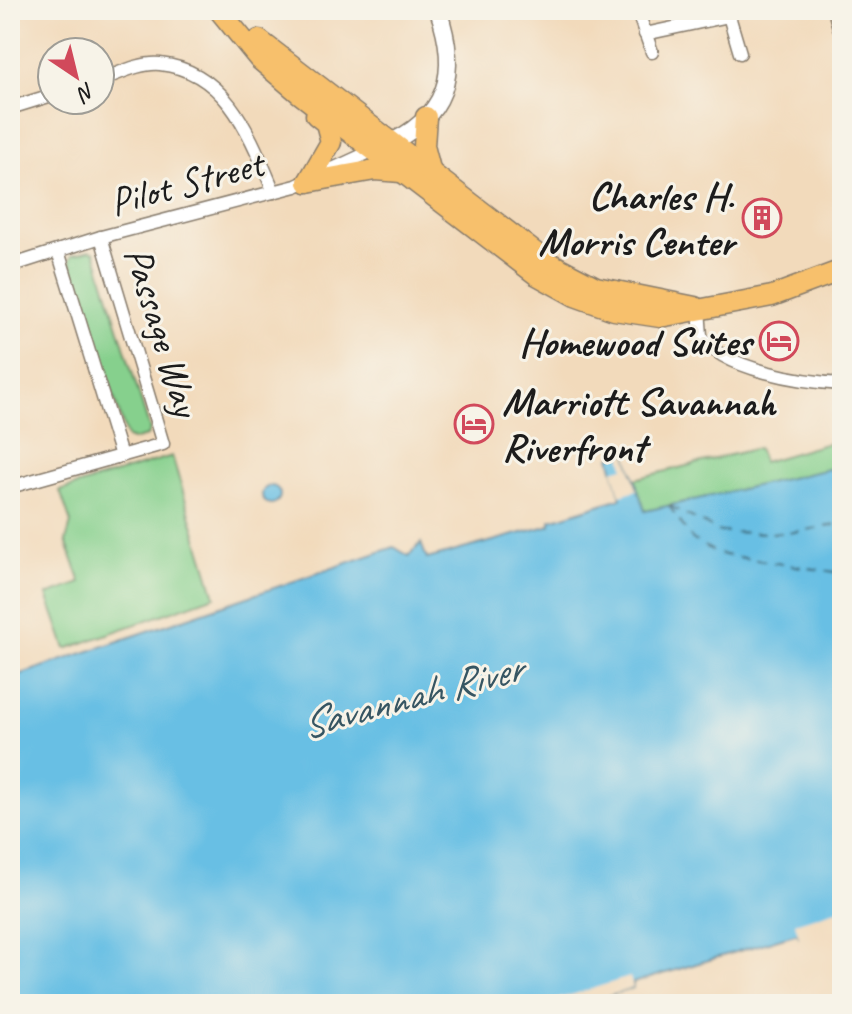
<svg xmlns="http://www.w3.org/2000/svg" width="852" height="1014" viewBox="0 0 852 1014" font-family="Caveat,sans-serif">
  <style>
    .green { fill: #86d08d; stroke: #517654; stroke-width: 2 }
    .water { fill: #67bfe4; stroke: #426e80; stroke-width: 2 }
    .pier { fill: #f2dabb }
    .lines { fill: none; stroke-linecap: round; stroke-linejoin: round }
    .ferry { stroke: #365562; stroke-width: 2; stroke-dasharray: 10 8; stroke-linecap: butt }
    .minor-casing { stroke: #877b6c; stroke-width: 15 }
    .tertiary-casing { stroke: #877b6c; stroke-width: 19 }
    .secondary-casing { stroke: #877b6c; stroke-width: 21 }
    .primary-casing { stroke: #877b6c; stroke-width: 23 }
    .minor { stroke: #fff; stroke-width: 12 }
    .tertiary { stroke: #fff; stroke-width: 16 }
    .secondary { stroke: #fce6c4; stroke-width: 18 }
    .primary { stroke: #f7c06c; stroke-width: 20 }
    .labels { text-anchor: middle; stroke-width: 6; stroke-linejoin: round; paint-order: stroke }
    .street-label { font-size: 40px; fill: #1c1c1c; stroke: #f7f3e8 }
    .poi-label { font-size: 40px; font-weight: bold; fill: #1c1c1c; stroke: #f7f3e8; text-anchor: end }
    .water-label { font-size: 42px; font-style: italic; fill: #365562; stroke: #f7f3e8 }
  </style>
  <rect width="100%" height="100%" fill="#f7f3e8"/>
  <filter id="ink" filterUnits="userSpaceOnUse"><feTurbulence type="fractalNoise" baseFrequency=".0125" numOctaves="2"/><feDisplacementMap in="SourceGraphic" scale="16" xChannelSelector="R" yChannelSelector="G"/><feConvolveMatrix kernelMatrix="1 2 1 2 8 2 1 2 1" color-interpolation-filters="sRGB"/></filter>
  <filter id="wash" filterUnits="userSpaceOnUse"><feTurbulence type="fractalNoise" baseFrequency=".006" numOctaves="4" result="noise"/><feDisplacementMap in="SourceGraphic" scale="32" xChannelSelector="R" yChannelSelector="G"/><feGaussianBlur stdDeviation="1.8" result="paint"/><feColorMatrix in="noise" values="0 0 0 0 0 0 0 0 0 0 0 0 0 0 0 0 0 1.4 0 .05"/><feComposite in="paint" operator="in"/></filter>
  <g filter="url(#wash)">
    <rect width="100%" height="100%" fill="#f2dabb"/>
    <g class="green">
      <path d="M90 250 95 252 150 430 147 436 132 440 127 438 70 260 72 255Z"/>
      <path d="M842 439V466L644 512 635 479 758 448 763 462Z"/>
      <path d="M172 456 215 596 66 649 47 595 81 583 66 541 71 523 60 491Z"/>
    </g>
    <g class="water">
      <path d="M626 453 645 511 842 466V932L799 937 798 933 633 983V988L581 1004H10V678L394 547 409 556 421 543 427 559 551 525V520L621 498 610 457Z"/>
      <circle cx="271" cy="495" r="9"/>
    </g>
    <g class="pier">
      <path d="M626 453 637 490 620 495 613 470 624 467 621 454Z"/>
      <path d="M836 910 842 913V934L800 941 795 923Z"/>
      <path d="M630 977 633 988 581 1004H542Z"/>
    </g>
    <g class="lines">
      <g class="ferry">
        <path d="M669 506 692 539 718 554 842 573"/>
        <path d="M670 506 720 532 788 533 842 524"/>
      </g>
    </g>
  </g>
  <g filter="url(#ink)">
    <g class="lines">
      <defs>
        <g id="minor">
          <path d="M637 10 652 52"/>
          <path d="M645 34 729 16 740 53"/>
          <path d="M100 80C118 74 141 62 160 64 228 71 251 138 274 192"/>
          <path d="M10 108 52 95"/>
          <path d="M58 251 121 456"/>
          <path d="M10 266 101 237 296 186 374 150"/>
          <path d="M699 309 701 336C722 370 805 382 842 384"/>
          <path d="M10 487 163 444 101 237"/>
        </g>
        <path id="tertiary" d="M383 146C448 118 460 73 438 10"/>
        <path id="secondary" d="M837 10 842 27"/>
        <g id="primary">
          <path d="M219 10 259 59 299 93 537 275 575 296 614 310 660 317 772 296 842 270"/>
          <path d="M259 40 546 261 596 287 695 307"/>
          <path d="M426 117 424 146 431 173"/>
          <path d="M308 182 331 142 326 123 316 115"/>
          <path d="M308 182 375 170 401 172"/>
        </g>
      </defs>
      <use href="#minor" class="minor-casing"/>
      <use href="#tertiary" class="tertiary-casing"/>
      <use href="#secondary" class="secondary-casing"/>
      <use href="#primary" class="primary-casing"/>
      <use href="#minor" class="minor"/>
      <use href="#tertiary" class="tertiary"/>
      <use href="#secondary" class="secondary"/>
      <use href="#primary" class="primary"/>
    </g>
  </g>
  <defs>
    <symbol id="building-ring" viewBox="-11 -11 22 22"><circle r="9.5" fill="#f7f3e8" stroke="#d1495b" stroke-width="1.5"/><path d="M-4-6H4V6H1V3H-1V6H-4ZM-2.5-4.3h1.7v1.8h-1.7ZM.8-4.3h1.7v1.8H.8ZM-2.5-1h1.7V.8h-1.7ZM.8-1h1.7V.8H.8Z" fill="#d1495b"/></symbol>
    <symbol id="hotel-ring" viewBox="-11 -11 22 22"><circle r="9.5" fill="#f7f3e8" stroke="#d1495b" stroke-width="1.5"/><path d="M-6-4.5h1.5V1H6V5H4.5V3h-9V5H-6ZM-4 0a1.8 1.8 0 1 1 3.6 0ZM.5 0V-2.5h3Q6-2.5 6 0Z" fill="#d1495b"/></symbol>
  </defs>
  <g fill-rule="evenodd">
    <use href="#building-ring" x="740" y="196" width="44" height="44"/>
    <use href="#hotel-ring" x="757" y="319" width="44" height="44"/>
    <use href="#hotel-ring" x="452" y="402" width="44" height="44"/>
  </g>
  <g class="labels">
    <g class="street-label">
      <text transform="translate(186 182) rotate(-15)" y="14">Pilot Street</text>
      <text transform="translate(163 331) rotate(73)" y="14">Passage Way</text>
    </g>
    <g class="poi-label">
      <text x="734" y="209">Charles H.<tspan x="734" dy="46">Morris Center</tspan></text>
      <text x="751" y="355">Homewood Suites</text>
      <text x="502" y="415" text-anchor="start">Marriott Savannah<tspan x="502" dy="46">Riverfront</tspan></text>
    </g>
    <g class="water-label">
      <text transform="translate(411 695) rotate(-15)" y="15">Savannah River</text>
    </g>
  </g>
  <rect width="852" height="1014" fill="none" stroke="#f7f3e8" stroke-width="40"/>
  <g transform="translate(76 76) rotate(145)"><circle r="38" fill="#f7f3e8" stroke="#9f9d96" stroke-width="2"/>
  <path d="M0-6L14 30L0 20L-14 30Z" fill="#d1495b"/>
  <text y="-12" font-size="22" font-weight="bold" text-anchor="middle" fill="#1c1c1c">N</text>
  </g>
</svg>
